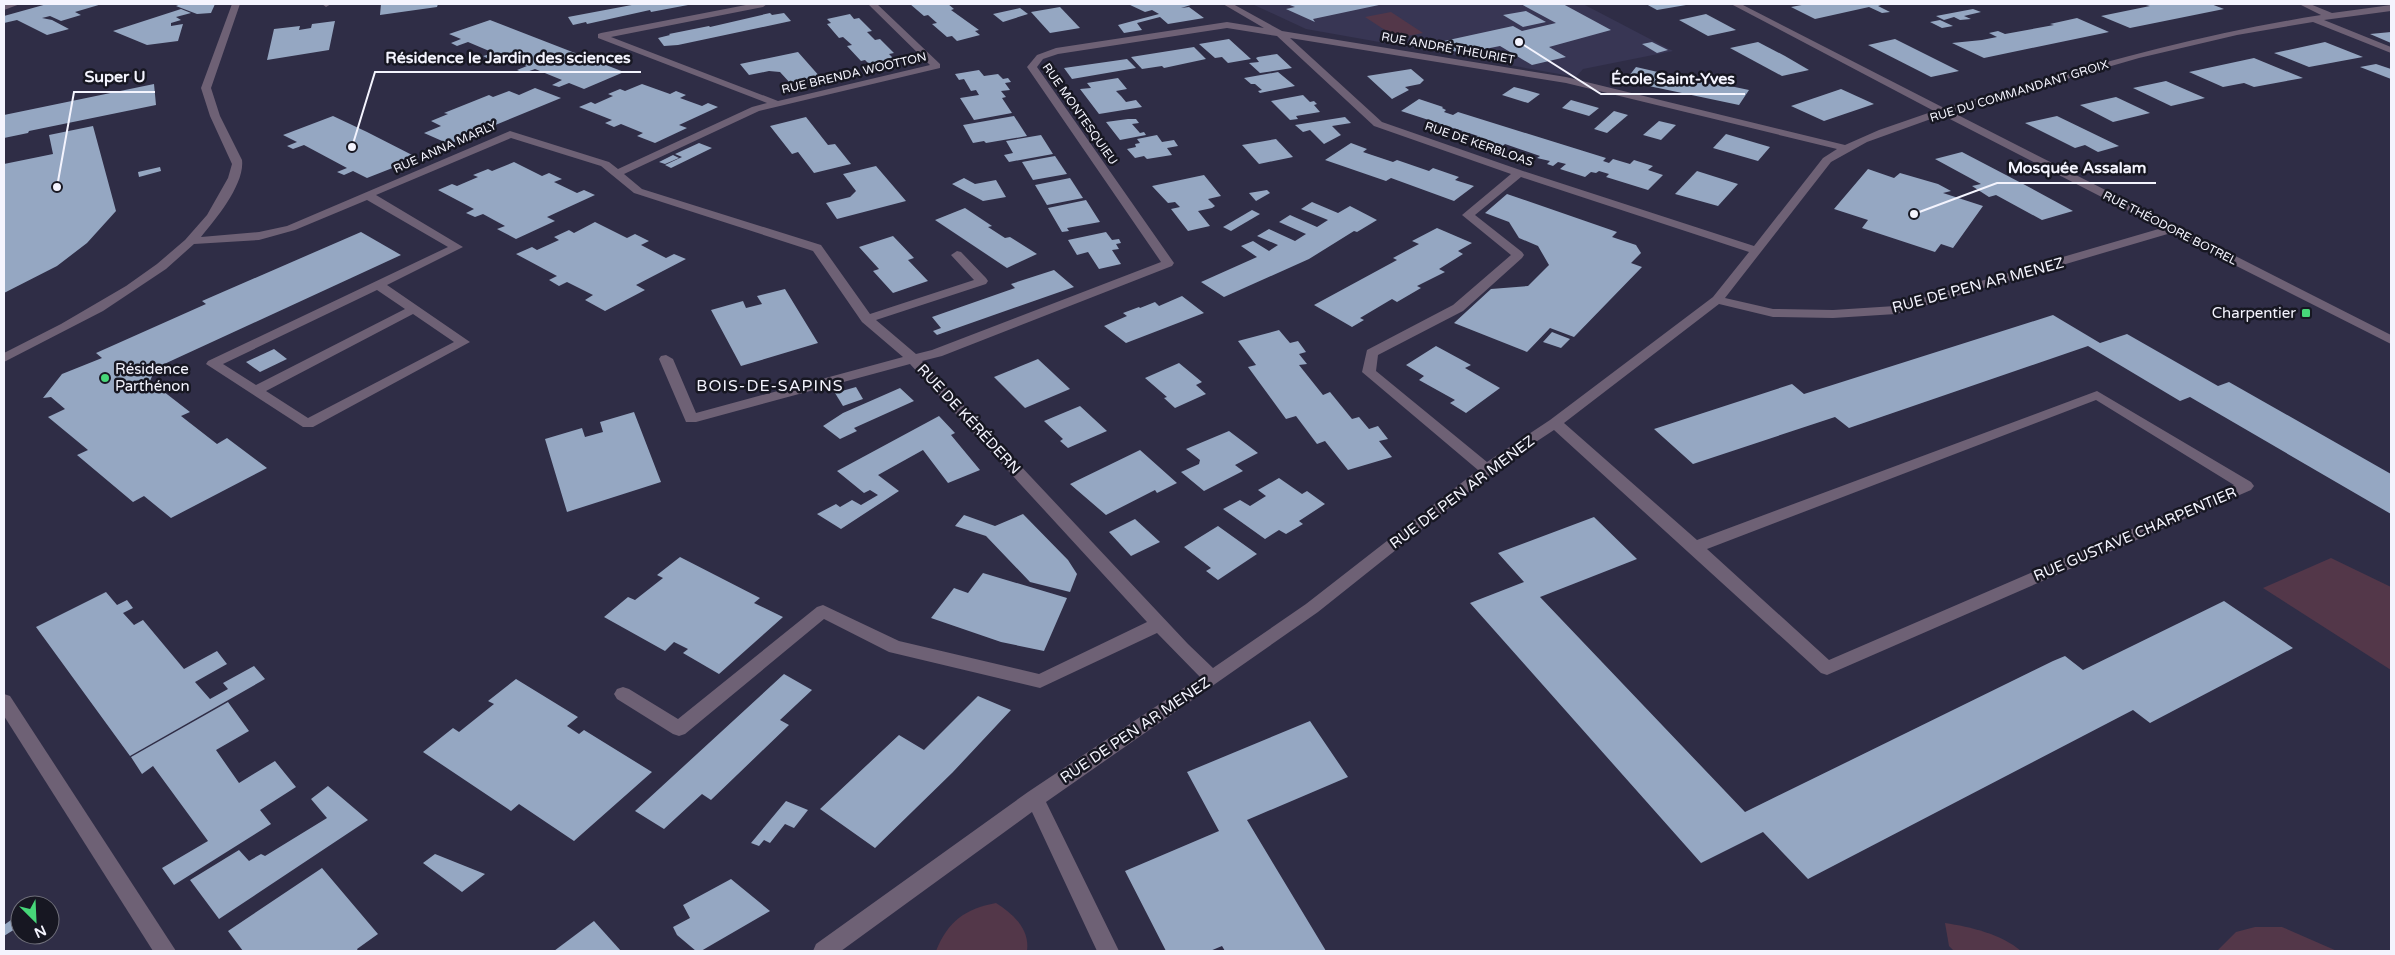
<svg xmlns="http://www.w3.org/2000/svg" width="2395" height="955" viewBox="0 0 2395 955" font-family="'Varela Round',sans-serif">
  <style>
    .built { fill: #383654 }
    .green { fill: #533749 }
    .building { fill: #95a7c2 }
    .lines { fill: none; stroke-linecap: round; stroke-linejoin: round }
    .minor { fill: #6e6175; fill-rule: evenodd }
    .poi-dot { fill: #47d779; stroke: #171722; stroke-width: 2 }
    .labels { text-anchor: middle; stroke-width: 5; stroke-linejoin: round; paint-order: stroke }
    .far-street-label { font-size: 12px; fill: #f4f4fe; stroke: #171722 }
    .street-label { font-size: 15px; fill: #f4f4fe; stroke: #171722 }
    .poi-label { font-size: 15px; fill: #f4f4fe; stroke: #171722; text-anchor: end }
    .neighbourhood-label { font-size: 16px; letter-spacing: 1px; fill: #f4f4fe; stroke: #171722 }
    .leader { fill: none; stroke: #f4f4fe; stroke-width: 2 }
    .callout-dot { fill: #f4f4fe; stroke: #171722; stroke-width: 2 }
    .callout-label { font-size: 16px; text-anchor: middle; font-weight: bold; fill: #f4f4fe; stroke: #171722; stroke-width: 5; stroke-linejoin: round; paint-order: stroke }
  </style>
  <rect width="100%" height="100%" fill="#2f2d46"/>
  <path class="built" d="M1252 4H1583L1673 51 1583 69 1576 77 1306 29Z"/>
  <g class="green">
    <path d="M1391 12 1423 33 1397 38 1365 17Z"/>
    <path d="M2331 558 2391 587V670L2263 588Z"/>
    <path d="M996 903C1013 914 1030 929 1027 951H936C948 921 965 909 996 903Z"/>
    <path d="M1945 923C1971 927 2001 934 2021 951H1954L1949 946Z"/>
    <path d="M2255 927H2282L2337 951H2217L2236 932Z"/>
  </g>
  <g class="building">
    <path d="M47 4H102L75 12 81 15 61 21 50 16 42 18 52 20 69 29 47 35 17 20 4 23V16Z"/>
    <path d="M181 4H215L211 13 197 14 176 6Z"/>
    <path d="M381 4H438L437 7 380 15Z"/>
    <path d="M637 4 688 5 651 12 650 10 587 24 586 22 573 25 568 17Z"/>
    <path d="M910 4H948L954 9 951 10 979 30 975 31 980 35 957 41 952 36 947 37 932 24 937 23 928 15 924 16Z"/>
    <path d="M1128 4H1194L1181 8 1189 7 1204 18 1168 24 1160 17 1137 23 1142 30 1124 33 1118 25 1159 14 1152 10 1145 12Z"/>
    <path d="M1287 4H1379V5L1313 19 1315 22 1286 9 1295 7Z"/>
    <path d="M1521 4H1563L1611 30 1549 47 1566 57 1532 65 1500 46 1465 53 1421 46 1513 26 1522 31 1556 23Z"/>
    <path d="M1646 4H1685L1686 5 1657 10Z"/>
    <path d="M1807 4H1884L1878 6 1890 12 1882 13 1869 7 1815 19 1791 7Z"/>
    <path d="M2151 4H2211L2224 9 2130 28 2101 16 2150 6 2146 5Z"/>
    <path d="M1060 7 1080 28 1050 33 1031 12Z"/>
    <path d="M1020 8 1028 14 1003 22 993 14Z"/>
    <path d="M181 9 191 13 176 17 181 20 171 23V26L183 24 178 41 147 45 113 31Z"/>
    <path d="M1973 9 1981 12 1964 16 1971 19 1960 20 1954 17 1944 20 1936 16Z"/>
    <path d="M1526 11 1546 22 1523 27 1503 15Z"/>
    <path d="M770 13 772 15 784 13 791 21 678 45 664 46 658 38 670 35 669 34 709 26 710 27Z"/>
    <path d="M850 14 854 19 859 18 872 31 867 32 875 40 880 39 894 53 889 54 894 59 869 64 865 60 861 61 847 46 852 45 843 37 839 38 827 24 831 23 827 19Z"/>
    <path d="M1706 14 1736 30 1708 36 1679 20Z"/>
    <path d="M2077 18 2109 32 1984 58 1952 43 1982 40 1997 37 1989 33 1998 31 2005 34 2054 25 2050 24Z"/>
    <path d="M490 20 624 72 584 89 569 83 559 87 552 85 562 80 535 69 524 73 517 70 527 66 499 55 489 59 483 56 494 53 468 42 457 46 451 43 461 39 449 34Z"/>
    <path d="M1940 20 1953 26 1942 28 1930 22Z"/>
    <path d="M335 21 329 50 267 60 274 29 300 26 299 30 311 28 312 24Z"/>
    <path d="M2391 32V43L2370 34Z"/>
    <path d="M1229 39 1251 59 1228 63 1222 57 1215 58 1199 44Z"/>
    <path d="M1895 39 1959 71 1931 77 1868 45Z"/>
    <path d="M1652 42 1668 50 1657 53 1642 44Z"/>
    <path d="M1758 42 1785 56 1809 70 1782 76 1730 48Z"/>
    <path d="M2325 42 2363 57 2309 67 2274 53Z"/>
    <path d="M1194 47 1206 59 1164 68 1162 66 1142 69 1131 57Z"/>
    <path d="M798 52 821 78 791 84 780 72 769 71 749 75 740 64Z"/>
    <path d="M1277 54 1292 68 1260 73 1249 63 1259 62 1256 58 1258 57Z"/>
    <path d="M2254 58 2303 78 2254 87 2244 83 2223 87 2189 72Z"/>
    <path d="M1127 59 1136 68 1072 79 1064 68Z"/>
    <path d="M2376 64 2391 69V79L2360 67Z"/>
    <path d="M1636 67 1710 84 1711 82 1749 90 1739 105 1625 81Z"/>
    <path d="M1411 69 1424 80 1420 84 1405 87 1409 90 1392 99 1367 76Z"/>
    <path d="M979 70 984 76 998 74 1003 79 1008 78 1011 82 1005 83 1010 90 1001 91 1006 97 1002 98 1012 113 974 120 960 98 979 95 976 90 971 91 964 79 959 80 955 74Z"/>
    <path d="M1278 72 1295 86 1260 93 1258 91 1262 90 1255 84H1251L1244 78Z"/>
    <path d="M1118 78 1127 89 1116 91 1121 96 1126 102 1136 100 1142 107 1099 114 1080 89 1091 88 1087 83Z"/>
    <path d="M2166 81 2205 98 2171 106 2133 88Z"/>
    <path d="M154 84 156 105 29 131 28 133 4 138V115Z"/>
    <path d="M642 84 670 94 676 91 686 95 680 98 702 106 708 103 718 107 679 125 687 128 655 143 637 136 643 133 621 124 614 127 605 123 612 120 579 107 591 102 595 104 613 96 608 94 620 89 625 91Z"/>
    <path d="M1514 87 1526 90 1540 94 1528 103 1502 95Z"/>
    <path d="M535 88 561 98 449 144 424 133 441 126 431 121 448 114 444 113 489 95 493 97 509 91 519 95Z"/>
    <path d="M1841 89 1874 104 1824 121 1791 106Z"/>
    <path d="M1303 95 1310 102 1314 101 1317 104 1314 105 1320 112 1296 116 1298 119 1290 120 1271 101Z"/>
    <path d="M2116 97 2150 113 2113 122 2080 105Z"/>
    <path d="M1419 99 1443 107 1442 108 1446 110 1444 112 1453 115 1458 112 1606 158 1603 161 1609 163 1613 159 1630 164 1634 160 1653 166 1648 170 1663 175 1648 190 1606 177 1609 174 1599 171 1596 173 1591 172 1585 177 1560 169 1566 164 1558 162 1553 166 1547 164 1550 161 1537 158 1540 156 1505 144 1499 149 1473 140 1478 136 1469 133 1462 138 1457 136 1463 131 1449 127 1446 128 1438 126 1441 124 1401 111Z"/>
    <path d="M1571 100 1599 108 1589 116 1562 108Z"/>
    <path d="M1614 111 1628 115 1607 133 1594 129Z"/>
    <path d="M333 116 367 132 418 158 367 178 353 171 344 175 337 172 347 168 304 145 293 149 287 146 297 142 283 135Z"/>
    <path d="M1014 116 1027 136 986 143 984 141 973 143 963 125Z"/>
    <path d="M2057 116 2119 146 2098 152 2085 145 2075 148 2025 123Z"/>
    <path d="M806 117 828 145 835 144 851 164 814 173 798 152 792 154 770 126Z"/>
    <path d="M1345 117 1351 123 1332 126 1341 135 1324 144 1310 130 1303 132 1295 125Z"/>
    <path d="M1128 119H1136L1139 123 1132 124 1140 133 1144 132 1146 135 1120 140 1106 122Z"/>
    <path d="M1659 121 1676 125 1661 140 1643 135Z"/>
    <path d="M93 126 116 211 87 243 57 266 4 293V164L53 154 49 135Z"/>
    <path d="M1726 134 1770 147 1758 161 1713 148Z"/>
    <path d="M1041 135 1053 154 1009 162 1004 155 1013 153 1006 141Z"/>
    <path d="M1157 135 1162 142 1174 140 1178 146 1167 148 1172 155 1147 159 1144 156 1135 158 1127 149 1136 147 1135 144 1140 143 1137 139Z"/>
    <path d="M1276 139 1293 157 1259 164 1242 145Z"/>
    <path d="M699 143 712 148 671 168 665 165 682 157 675 154Z"/>
    <path d="M1351 143 1367 149 1363 152 1393 162 1397 160 1429 171 1433 168 1459 177 1455 180 1474 186 1454 201 1391 178 1386 181 1325 160Z"/>
    <path d="M1962 152 2027 186 2073 211 2042 220 1996 195 1989 197 1972 186 1981 184 1935 159Z"/>
    <path d="M673 155 679 158 665 164 659 162Z"/>
    <path d="M1055 156 1067 174 1033 180 1022 162Z"/>
    <path d="M514 162 542 176 549 173 562 179 554 182 577 193 584 190 595 195 547 217 555 221 516 239 497 229 505 226 483 214 475 217 466 213 474 209 438 190 452 184 457 186 478 177 473 175 488 169 492 171Z"/>
    <path d="M876 166 906 201 837 219 826 203 850 197 856 191 843 174Z"/>
    <path d="M160 167 161 171 139 177 138 172Z"/>
    <path d="M1868 169 1894 178 1900 173 1938 184 1951 191 1943 193 1983 206 1953 248 1941 244 1935 252 1862 228 1868 220 1834 209Z"/>
    <path d="M1697 171 1738 184 1718 206 1675 194Z"/>
    <path d="M1204 175 1221 196 1208 199 1215 206 1212 208 1198 211 1210 226 1188 231 1171 209 1180 207 1175 202 1168 203 1152 186Z"/>
    <path d="M964 178 975 184 996 180 1006 197 983 201 952 184Z"/>
    <path d="M1070 178 1083 198 1047 205 1035 185Z"/>
    <path d="M1267 190 1270 193 1256 201 1249 193Z"/>
    <path d="M1507 194 1617 232 1612 237 1636 245 1641 253 1631 263 1642 267 1574 337 1550 328 1527 352 1454 323 1491 289 1528 286 1549 265 1538 246 1519 238 1509 222 1485 213Z"/>
    <path d="M1086 200 1100 222 1067 228 1069 231 1062 232 1048 208Z"/>
    <path d="M1312 202 1338 213 1350 206 1377 220 1357 232 1354 231 1309 259 1224 297 1201 282 1257 257 1241 246 1253 241 1269 251 1278 245 1257 236 1269 229 1295 241 1306 234 1279 222 1290 215 1317 227 1328 220 1301 209Z"/>
    <path d="M965 208 992 226 988 227 1005 238 1010 237 1037 254 1007 268 935 220Z"/>
    <path d="M1252 210 1260 214 1231 231 1223 227Z"/>
    <path d="M595 222 627 238 635 234 649 241 641 245 666 258 674 254 686 259 636 285 645 290 605 311 585 300 593 295 567 282 559 286 549 280 557 276 516 254 532 247 537 250 559 240 554 237 569 230 574 233Z"/>
    <path d="M1437 228 1472 243 1458 251 1463 254 1439 269 1445 272 1417 286 1421 288 1397 302 1392 299 1360 318 1364 320 1352 327 1314 305 1397 260 1393 258 1419 244 1412 241Z"/>
    <path d="M361 232 401 255 149 371 153 374 150 381 190 412 181 416 217 444 227 438 267 468 171 518 144 496 133 502 77 455 88 450 48 417 65 409 51 397 43 398 62 374 102 358 96 353 206 304 202 301Z"/>
    <path d="M1106 232 1112 240 1119 239 1121 243 1116 244 1119 249 1112 250 1121 264 1099 269 1088 252 1077 255 1068 240Z"/>
    <path d="M893 236 914 258 908 260 928 281 893 293 873 271 879 269 859 247Z"/>
    <path d="M1054 270 1074 287 937 335 933 331 941 328 932 317 1015 288 1011 284Z"/>
    <path d="M785 289 818 343 741 366 711 310 743 301 746 308 762 304 757 296Z"/>
    <path d="M1182 296 1204 313 1126 343 1104 326 1127 316 1123 313 1139 307 1140 308 1155 302 1159 306Z"/>
    <path d="M2053 315 2100 343 2127 334 2218 386 2229 382 2391 474V514L2190 397 2180 401 2088 346 1849 428 1835 417 1693 464 1654 429 1792 384 1804 394Z"/>
    <path d="M1279 330 1290 343 1298 341 1306 352 1299 354 1307 364 1299 365 1323 395 1330 392 1352 419 1359 417 1369 429 1378 426 1388 439 1379 441 1392 457 1348 470 1325 441 1317 444 1296 416 1286 419 1248 367 1256 365 1238 341Z"/>
    <path d="M1552 332 1570 339 1561 348 1543 342Z"/>
    <path d="M1436 346 1471 365 1465 368 1500 388 1466 413 1450 403 1455 400 1419 380 1424 376 1406 365Z"/>
    <path d="M274 349 287 359 260 372 246 362Z"/>
    <path d="M1038 359 1070 389 1025 408 994 377Z"/>
    <path d="M1179 363 1202 382 1196 385 1206 394 1175 408 1164 398 1167 397 1145 378Z"/>
    <path d="M856 387 863 399 843 406 835 393Z"/>
    <path d="M900 388 914 401 854 428 857 431 840 439 823 426 843 413Z"/>
    <path d="M1080 406 1107 431 1068 448 1060 441 1063 439 1044 421Z"/>
    <path d="M634 412 661 482 567 512 545 439 582 428 585 437 603 432 600 422Z"/>
    <path d="M939 416 955 433 951 435 980 470 948 483 923 450 878 475 899 491 841 529 817 514 836 504 840 507 852 500 861 505 878 495 870 490 864 493 837 471Z"/>
    <path d="M1229 431 1258 453 1235 465 1243 471 1204 491 1181 472 1199 464 1200 460 1186 449Z"/>
    <path d="M1140 450 1177 483 1157 493 1155 490 1106 515 1070 484Z"/>
    <path d="M1279 478 1302 494 1307 491 1325 504 1299 521 1303 524 1286 534 1279 530 1265 539 1223 509 1240 500 1250 506 1266 496 1258 490Z"/>
    <path d="M1023 514 1068 560 1077 574 1070 592 1030 582 986 536 955 526 964 515 995 526Z"/>
    <path d="M1594 517 1637 559 1540 597 1745 812 2053 661 2065 656 2083 670 2224 601 2293 648 2150 723 2133 710 1808 879 1763 832 1701 863 1470 603 1524 582 1498 553Z"/>
    <path d="M1135 519 1160 542 1131 556 1109 532Z"/>
    <path d="M1218 526 1257 554 1218 580 1206 571 1211 568 1184 547Z"/>
    <path d="M680 557 760 598 754 603 783 617 719 674 683 653 688 649 674 642 665 651 604 617 628 597 635 600 663 578 657 575Z"/>
    <path d="M983 573 1067 598 1044 651 1001 642 931 618 954 588 968 593Z"/>
    <path d="M106 592 117 605 127 600 133 608 123 613 134 625 143 620 184 669 217 651 227 664 195 682 210 699 228 689 223 683 254 666 265 679 130 756 36 627Z"/>
    <path d="M784 674 812 690 780 720 789 725 711 800 702 794 664 829 635 811Z"/>
    <path d="M516 679 578 717 567 726 579 734 584 730 652 772 574 841 519 804 511 811 423 752 453 728 459 732 494 704 488 701Z"/>
    <path d="M978 696 1011 710 953 772 875 848 820 809 899 735 924 750Z"/>
    <path d="M228 702 249 731 216 750 239 783 275 761 296 787 260 810 271 824 174 885 162 868 208 841 153 766 142 774 131 757Z"/>
    <path d="M1310 721 1348 777 1247 820 1326 951H1225L1222 946 1210 951H1166L1125 871 1219 831 1187 772Z"/>
    <path d="M328 786 368 820 219 919 190 880 239 850 249 861 261 854 265 856 327 818 311 799Z"/>
    <path d="M786 801 808 810 794 828 785 824 770 843 764 840 759 846 751 843Z"/>
    <path d="M435 854 485 874 462 892 423 863Z"/>
    <path d="M322 868 378 934 357 949 358 951H243L228 931Z"/>
    <path d="M731 879 770 911 701 951H696L677 935 673 927 690 918 683 905Z"/>
    <path d="M11 920 15 929 4 936V925Z"/>
    <path d="M594 921 621 951H554Z"/>
  </g>
  <g class="lines">
    <g class="minor">
      <path d="M4 4H20L4 10Z"/>
      <path d="M232 4H240L211 88 220 116 242 160C245 184 216 219 201 237L259 232 287 226 510 131 609 162 618 169 752 107 767 103 598 38V34L601 33 751 4H767L763 7 611 37 778 101 930 65 868 4H877L940 64V68L759 111 624 174 642 189 821 245 870 314 974 280 951 255 957 251 961 252 986 278 988 281 986 284 876 320 916 354 932 350 1161 262 1027 67 1037 55 1056 48 1227 22 1264 28 1223 4H1233L1282 31 1566 77 1845 145 1879 130 1934 111 1731 4H1741L1944 108C2068 72 2193 35 2321 15L2299 4H2310L2332 13 2391 5V11L2324 20 2391 47V53L2313 22 2237 35 2139 58 1952 112 2391 335V344L2171 233 1896 314 1833 318 1773 317 1719 304 1564 423 1697 540 2097 391 2251 482 2254 486 2251 490 1827 675 1821 673 1554 430 1510 459 1318 612 1046 802 1119 951H1097L1032 812 841 951H813L816 944 1028 792 1200 677 1157 633 1040 688 889 652 824 619 685 734 679 736 673 734 617 699 614 694 617 689 623 687 629 689 678 719 817 607 823 605 899 641 1039 674 1147 622 910 364 696 422H686L659 359 661 356 666 355 673 359 696 413 903 357 862 322 813 251 634 193 601 166 511 138 376 195 463 247 387 285 470 342 313 427H303L206 364 208 361 448 247 367 200 295 230 259 240 194 244 166 269 103 311 4 362V353L61 324 126 286 157 264 185 240 207 215 228 178 232 164 210 116 201 88ZM1227 28 1277 36 1374 126 1511 174 1462 215 1511 255 1453 305 1367 350 1362 372 1478 470 1306 604 1213 668 1188 644 922 361 942 356 1172 266 1174 263 1037 67 1043 59 1058 54ZM1290 38 1566 83 1837 149 1823 158 1754 246 1523 171 1382 122ZM1942 115 2162 228 1895 306 1833 310 1773 309 1725 298 1831 162 1867 142ZM1521 177 1749 252 1713 297 1550 420 1487 462 1376 371 1378 355 1463 311 1522 258 1524 255 1522 252 1475 215ZM377 290 405 309 256 385 223 364ZM413 314 454 342 308 418 266 391ZM2096 400 2234 485 1829 660 1707 549Z"/>
      <path d="M322 4H331L326 7Z"/>
      <path d="M4 694 10 696 176 951H153L4 716Z"/>
    </g>
  </g>
  <g class="poi-dot">
    <rect x="2301" y="308" width="10" height="10" rx="2.5"/>
    <circle cx="105" cy="378" r="5"/>
  </g>
  <g class="labels">
    <g class="far-street-label">
      <text transform="translate(1448 48) rotate(10)" y="4">RUE ANDRÉ THEURIET</text>
      <text transform="translate(854 73) rotate(-13)" y="4">RUE BRENDA WOOTTON</text>
      <text transform="translate(2019 91) rotate(-17)" y="4">RUE DU COMMANDANT GROIX</text>
      <text transform="translate(1080 114) rotate(55)" y="4">RUE MONTESQUIEU</text>
      <text transform="translate(1479 144) rotate(19)" y="4">RUE DE KERBLOAS</text>
      <text transform="translate(445 147) rotate(-24)" y="4">RUE ANNA MARLY</text>
      <text transform="translate(2170 228) rotate(27)" y="4">RUE THÉODORE BOTREL</text>
    </g>
    <g class="street-label">
      <text transform="translate(1978 285) rotate(-15)" y="5">RUE DE PEN AR MENEZ</text>
      <text transform="translate(969 419) rotate(47)" y="5">RUE DE KÉRÉDERN</text>
      <text transform="translate(1462 492) rotate(-37)" y="5">RUE DE PEN AR MENEZ</text>
      <text transform="translate(2135 534) rotate(-23)" y="5">RUE GUSTAVE CHARPENTIER</text>
      <text transform="translate(1135 730) rotate(-34)" y="5">RUE DE PEN AR MENEZ</text>
    </g>
    <g class="poi-label">
      <text x="2296" y="318">Charpentier</text>
      <text x="115" y="374" text-anchor="start">Résidence<tspan x="115" dy="17">Parthénon</tspan></text>
    </g>
    <g class="neighbourhood-label">
      <text x="770" y="391">BOIS-DE-SAPINS</text>
    </g>
  </g>
  <path class="leader" d="M352 147L375 72H641M57 187L74 92H155M1519 42L1601 94H1745M1914 214L1997 183H2156"/>
  <g class="callout-dot">
    <circle cx="352" cy="147" r="5"/>
    <circle cx="57" cy="187" r="5"/>
    <circle cx="1519" cy="42" r="5"/>
    <circle cx="1914" cy="214" r="5"/>
  </g>
  <g class="callout-label">
    <text x="508" y="63">Résidence le Jardin des sciences</text>
    <text x="115" y="82">Super U</text>
    <text x="1673" y="84">École Saint-Yves</text>
    <text x="2077" y="173">Mosquée Assalam</text>
  </g>
  <rect width="2395" height="955" fill="none" stroke="#f4f4fe" stroke-width="10"/>
  <g transform="translate(35 920) rotate(156)"><circle r="24" fill="#171722" stroke="#6f6f7a"/>
  <path d="M0-4L9 19L0 12L-9 19Z" fill="#47d779"/>
  <text y="-8" font-size="14" font-weight="bold" text-anchor="middle" fill="#f4f4fe">N</text>
  </g>
</svg>
